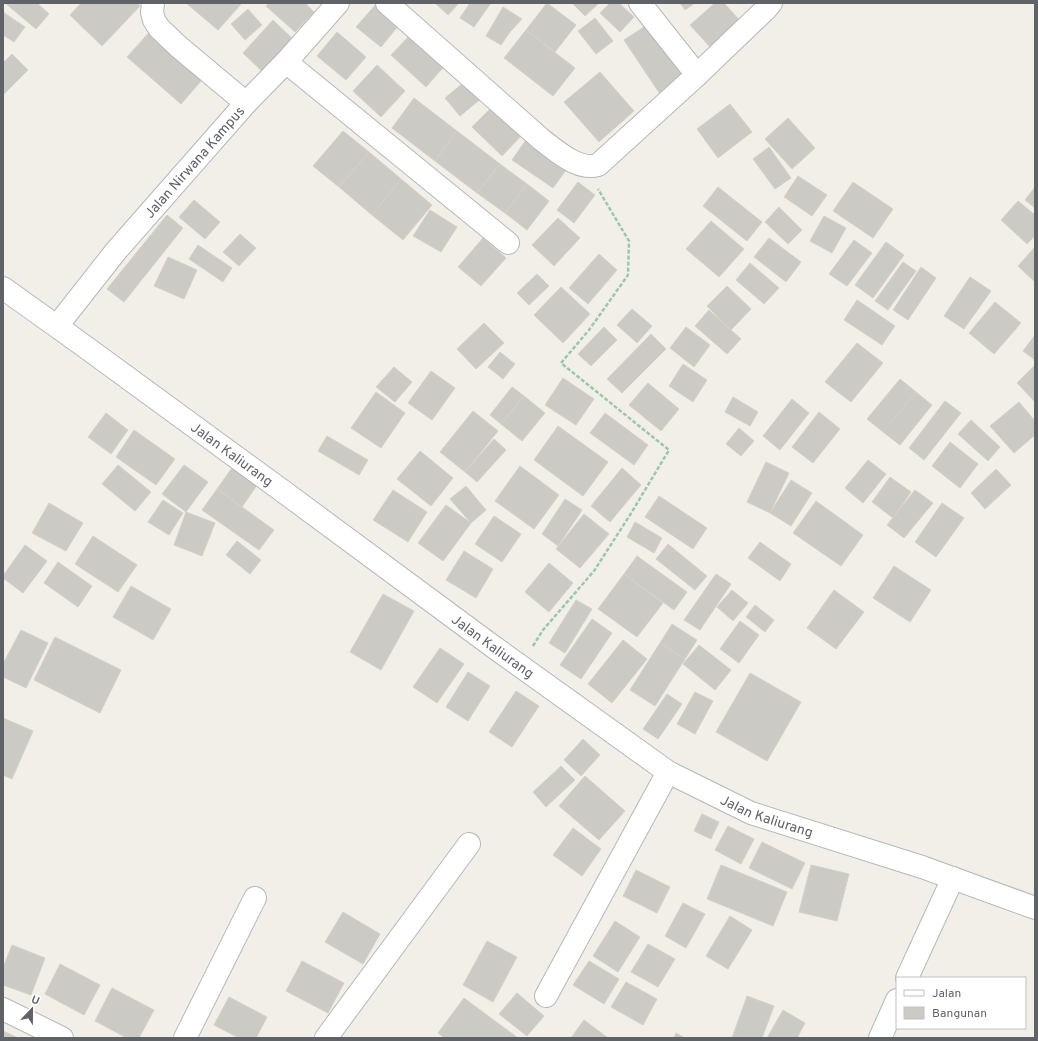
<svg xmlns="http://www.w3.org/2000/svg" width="1038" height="1041" viewBox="0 0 1038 1041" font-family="Overpass,sans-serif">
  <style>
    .building { fill: #cccac5; stroke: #d6d1c6 }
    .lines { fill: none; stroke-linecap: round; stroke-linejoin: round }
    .minor-casing { stroke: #b5b8bc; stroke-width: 24 }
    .path { stroke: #9cc7a9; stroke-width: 2.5; stroke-dasharray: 4 2; stroke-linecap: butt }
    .minor { stroke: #fff; stroke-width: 22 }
    .labels { text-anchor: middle; stroke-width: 3; stroke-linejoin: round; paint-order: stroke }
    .street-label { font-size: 14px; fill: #5f6368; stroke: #fff }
  </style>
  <rect width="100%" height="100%" fill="#f1efe8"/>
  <g class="building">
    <path d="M5 3H37L49 14 36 29Z"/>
    <path d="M81 3H137L140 6 102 46 70 15Z"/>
    <path d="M186 3H242L218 30Z"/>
    <path d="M269 3H305L314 12 295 32 266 6Z"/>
    <path d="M377 3 404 19 381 47 356 27Z"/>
    <path d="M435 3H459L448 15Z"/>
    <path d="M470 3H491L474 27 460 18Z"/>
    <path d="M547 3 576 25 555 52 526 30Z"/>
    <path d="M572 3H599L585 16Z"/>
    <path d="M610 3H619L634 17 620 32 600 13Z"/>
    <path d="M680 3H695L685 10Z"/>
    <path d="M715 3H724L742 23 712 49 690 25Z"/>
    <path d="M503 7 522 19 510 32 501 45 486 36Z"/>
    <path d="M248 9 262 25 245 40 231 24Z"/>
    <path d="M3 12 25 27 14 42 3 35Z"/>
    <path d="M595 18 613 41 596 54 578 31Z"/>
    <path d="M273 20 296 42 266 75 243 53Z"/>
    <path d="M650 23 685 78 660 94 624 40Z"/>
    <path d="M154 27 208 73 181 104 127 57Z"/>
    <path d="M526 30 575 68 553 96 504 58Z"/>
    <path d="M414 31 448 62 426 87 391 55Z"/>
    <path d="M337 32 366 57 346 80 317 56Z"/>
    <path d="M12 54 28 70 3 95V63Z"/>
    <path d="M377 65 405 91 381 117 353 91Z"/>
    <path d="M600 72 634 111 599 142 564 102Z"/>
    <path d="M468 79 483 97 460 116 445 98Z"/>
    <path d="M414 98 457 131 435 161 392 128Z"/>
    <path d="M730 104 752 132 718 158 697 129Z"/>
    <path d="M492 107 522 135 502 156 472 127Z"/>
    <path d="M788 118 815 148 792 169 765 139Z"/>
    <path d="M343 131 369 152 339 187 313 166Z"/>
    <path d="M457 131 500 164 477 193 435 161Z"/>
    <path d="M530 134 571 163 553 188 512 160Z"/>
    <path d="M769 147 791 178 775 189 753 159Z"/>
    <path d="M369 152 401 179 372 215 339 187Z"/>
    <path d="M500 164 527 184 505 213 477 193Z"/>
    <path d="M798 176 827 195 812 216 784 197Z"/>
    <path d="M401 179 432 205 403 240 372 215Z"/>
    <path d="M578 182 595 195 574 223 557 210Z"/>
    <path d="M853 182 893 209 873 238 833 211Z"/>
    <path d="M527 184 549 201 527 230 505 213Z"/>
    <path d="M718 187 762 222 747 241 703 206Z"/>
    <path d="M1035 187V208L1025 200Z"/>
    <path d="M194 200 220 222 205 239 179 217Z"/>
    <path d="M1018 201 1035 215V236L1027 244 1001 220Z"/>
    <path d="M779 207 802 230 788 244 765 222Z"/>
    <path d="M430 210 457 227 441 252 413 236Z"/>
    <path d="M167 215 183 228 124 302 107 289Z"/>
    <path d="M824 216 846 228 832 253 810 241Z"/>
    <path d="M558 218 580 238 554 266 532 245Z"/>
    <path d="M711 221 744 249 719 277 686 249Z"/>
    <path d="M240 234 256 248 239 266 223 252Z"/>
    <path d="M483 238 506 258 481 286 458 267Z"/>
    <path d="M769 238 801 262 786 282 754 257Z"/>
    <path d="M854 240 872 253 847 286 829 274Z"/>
    <path d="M886 242 904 255 873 298 855 285Z"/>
    <path d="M198 245 232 268 223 282 189 259Z"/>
    <path d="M1035 247V282L1018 266Z"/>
    <path d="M599 254 617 270 588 304 569 288Z"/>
    <path d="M168 257 197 270 184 299 154 286Z"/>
    <path d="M903 262 916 271 888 310 875 301Z"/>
    <path d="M750 263 779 288 764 304 736 280Z"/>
    <path d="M921 267 936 278 908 320 893 310Z"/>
    <path d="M537 274 549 286 529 305 517 293Z"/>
    <path d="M970 277 991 291 964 329 944 316Z"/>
    <path d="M727 286 751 309 731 330 707 306Z"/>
    <path d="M561 287 590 314 563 343 534 315Z"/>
    <path d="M857 300 895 326 882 345 844 320Z"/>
    <path d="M995 302 1021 323 994 354 969 333Z"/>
    <path d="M632 309 652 326 637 343 617 325Z"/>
    <path d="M709 310 741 339 727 354 695 326Z"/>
    <path d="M484 323 504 343 476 369 457 349Z"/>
    <path d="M604 327 617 340 591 366 578 354Z"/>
    <path d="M686 327 710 345 694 367 670 348Z"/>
    <path d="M651 334 666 349 622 393 607 379Z"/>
    <path d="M1035 335V360L1023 351Z"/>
    <path d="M857 343 883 363 851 402 825 382Z"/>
    <path d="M500 352 515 364 503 379 488 367Z"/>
    <path d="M683 364 707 380 693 402 669 386Z"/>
    <path d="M1035 365V402L1017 383Z"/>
    <path d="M394 367 412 382 395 402 376 387Z"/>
    <path d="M431 371 455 388 432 420 408 403Z"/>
    <path d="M563 378 594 399 576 425 545 405Z"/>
    <path d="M900 379 916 392 883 432 867 419Z"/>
    <path d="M648 383 679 409 661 431 629 405Z"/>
    <path d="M512 387 524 396 501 424 490 415Z"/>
    <path d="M376 392 405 413 381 448 351 428Z"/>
    <path d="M916 392 932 405 900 445 883 432Z"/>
    <path d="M524 396 545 413 522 441 501 424Z"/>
    <path d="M733 397 758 412 750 426 725 412Z"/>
    <path d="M792 399 809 413 780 450 763 436Z"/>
    <path d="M945 401 961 413 924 460 909 448Z"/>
    <path d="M1019 402 1035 421V435L1014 453 990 426Z"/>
    <path d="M473 411 498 431 465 472 440 452Z"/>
    <path d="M819 412 840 429 813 463 792 447Z"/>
    <path d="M106 413 128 430 111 454 88 437Z"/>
    <path d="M605 413 648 445 634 465 590 433Z"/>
    <path d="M971 420 1000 447 988 461 958 434Z"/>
    <path d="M558 426 608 462 583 496 534 460Z"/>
    <path d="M739 428 754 441 741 456 726 444Z"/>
    <path d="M134 430 175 459 156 485 116 457Z"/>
    <path d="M327 436 368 460 359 475 318 451Z"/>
    <path d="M494 439 506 450 477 482 465 472Z"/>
    <path d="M950 442 978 464 960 488 932 466Z"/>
    <path d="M420 451 453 478 431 506 397 479Z"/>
    <path d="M868 460 886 474 863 503 845 488Z"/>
    <path d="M766 462 789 473 770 513 747 502Z"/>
    <path d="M118 465 151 492 135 511 102 484Z"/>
    <path d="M184 465 208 482 186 512 162 494Z"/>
    <path d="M520 466 559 495 534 529 495 501Z"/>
    <path d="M232 468 257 485 242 507 217 489Z"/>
    <path d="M622 468 641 485 610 522 591 506Z"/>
    <path d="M996 469 1011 485 985 509 971 493Z"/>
    <path d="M890 477 911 492 893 518 872 502Z"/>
    <path d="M791 480 812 493 791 526 770 513Z"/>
    <path d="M466 486 486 510 471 523 450 499Z"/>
    <path d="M217 489 274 530 259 550 202 510Z"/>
    <path d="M393 490 427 512 408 542 373 520Z"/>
    <path d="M915 490 933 503 904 538 887 525Z"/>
    <path d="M659 496 707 528 693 549 645 517Z"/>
    <path d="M565 499 582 510 558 546 542 534Z"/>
    <path d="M163 500 183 513 169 535 148 522Z"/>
    <path d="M816 501 863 535 841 566 793 533Z"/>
    <path d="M49 503 83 523 66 551 32 533Z"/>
    <path d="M942 503 964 518 936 557 915 542Z"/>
    <path d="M446 505 471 523 443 561 418 543Z"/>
    <path d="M186 512 215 523 202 556 174 545Z"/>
    <path d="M584 514 609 534 580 568 556 549Z"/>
    <path d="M494 516 521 534 502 562 475 544Z"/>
    <path d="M635 522 662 538 654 553 627 537Z"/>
    <path d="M93 536 137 565 118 592 75 564Z"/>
    <path d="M237 541 261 560 250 574 226 555Z"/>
    <path d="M760 542 791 564 780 581 748 558Z"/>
    <path d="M668 544 707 576 695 590 656 559Z"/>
    <path d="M25 545 47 561 23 593 3 578V576Z"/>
    <path d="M464 551 493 569 476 598 446 580Z"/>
    <path d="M637 556 687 592 674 610 624 574Z"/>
    <path d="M58 562 92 586 78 607 44 583Z"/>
    <path d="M549 563 573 583 549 612 525 592Z"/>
    <path d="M894 566 931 590 910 622 873 598Z"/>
    <path d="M624 574 663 603 637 637 598 609Z"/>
    <path d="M716 574 731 584 700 630 684 620Z"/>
    <path d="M131 586 171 609 153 640 113 617Z"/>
    <path d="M732 590 748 603 733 621 717 607Z"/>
    <path d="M834 590 864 612 836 649 807 628Z"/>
    <path d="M383 594 414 611 381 670 350 652Z"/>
    <path d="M576 600 592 609 565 653 549 643Z"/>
    <path d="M755 605 774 620 765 632 746 617Z"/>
    <path d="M592 619 612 633 581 679 560 665Z"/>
    <path d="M740 621 759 635 739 663 720 649Z"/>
    <path d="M672 624 697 640 685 659 660 643Z"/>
    <path d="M21 630 48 643 26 688 3 677V664Z"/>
    <path d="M55 637 121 670 100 713 34 680Z"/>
    <path d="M623 640 647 659 612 703 588 684Z"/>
    <path d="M660 643 685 659 655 706 630 690Z"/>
    <path d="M699 645 731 670 715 690 683 664Z"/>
    <path d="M440 648 464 664 437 703 413 687Z"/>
    <path d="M468 672 490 686 468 721 446 707Z"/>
    <path d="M750 673 801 702 767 761 716 732Z"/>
    <path d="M516 691 539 706 512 747 489 732Z"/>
    <path d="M695 692 713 701 695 734 677 724Z"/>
    <path d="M667 694 682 704 658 739 643 729Z"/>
    <path d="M3 718 33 731 12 779 3 775Z"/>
    <path d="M583 739 600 755 581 776 564 760Z"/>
    <path d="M561 766 575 780 546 807 533 792Z"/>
    <path d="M585 776 625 811 599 840 559 806Z"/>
    <path d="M702 814 719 822 711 839 694 831Z"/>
    <path d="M728 826 754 839 741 864 715 850Z"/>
    <path d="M573 828 601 849 582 876 553 855Z"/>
    <path d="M762 842 805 863 792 889 749 868Z"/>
    <path d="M721 865 787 892 773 926 707 899Z"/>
    <path d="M811 865 849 874 837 921 799 912Z"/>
    <path d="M636 870 670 887 657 913 623 896Z"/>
    <path d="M683 903 705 914 686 948 665 936Z"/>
    <path d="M343 912 380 934 363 964 325 942Z"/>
    <path d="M730 916 752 930 728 969 706 956Z"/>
    <path d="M615 921 640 937 618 972 593 956Z"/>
    <path d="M487 941 517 957 493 1002 463 985Z"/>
    <path d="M648 944 675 959 658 987 631 972Z"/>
    <path d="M12 945 45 958 31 995 3 985V968Z"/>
    <path d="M302 961 344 983 328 1013 286 991Z"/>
    <path d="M589 961 619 979 604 1004 573 985Z"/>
    <path d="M60 964 100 985 84 1015 45 994Z"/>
    <path d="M626 982 657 999 643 1025 611 1007Z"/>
    <path d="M112 988 154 1010 139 1038H127L95 1021Z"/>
    <path d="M517 993 544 1016 527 1036 499 1014Z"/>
    <path d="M747 996 774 1006 762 1038H732Z"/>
    <path d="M229 997 267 1017 256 1038H239L214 1025Z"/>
    <path d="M464 998 518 1038H445L438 1033Z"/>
    <path d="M783 1010 805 1023 797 1038H767Z"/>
    <path d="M584 1020 608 1038H571Z"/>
    <path d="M3 1031 18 1038H3Z"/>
    <path d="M676 1033 685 1038H674Z"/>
  </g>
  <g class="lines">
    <defs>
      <g id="minor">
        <path d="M153 3 152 12 154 20 159 28 179 47 246 103"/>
        <path d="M387 3 542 140C557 151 578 171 598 165L697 75 767 8 771 3"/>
        <path d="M640 3 697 75"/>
        <path d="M286 62 508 243"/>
        <path id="s1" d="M3 288 80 343 284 492 491 645 668 772 751 813 922 867 1035 908"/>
        <path id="s2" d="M57 326 116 251 246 103 286 62 338 3"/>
        <path d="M907 978 953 878"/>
        <path d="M546 996 668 772"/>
        <path d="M3 1009 62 1038"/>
        <path d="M185 1038 255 898"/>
        <path d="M326 1038 469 844"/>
        <path d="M880 1038 897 1000"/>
      </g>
    </defs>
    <use href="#minor" class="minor-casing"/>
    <path class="path" d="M533 646 543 630 594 571 630 515 669 450 561 363 589 330 628 275 629 241 598 189"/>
    <use href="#minor" class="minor"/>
  </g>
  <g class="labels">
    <g class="street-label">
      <text dy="5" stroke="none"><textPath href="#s2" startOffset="214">Jalan Nirwana Kampus</textPath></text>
      <text dy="5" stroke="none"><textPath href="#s1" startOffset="283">Jalan Kaliurang</textPath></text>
      <text dy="5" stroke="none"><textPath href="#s1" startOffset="607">Jalan Kaliurang</textPath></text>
      <text dy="5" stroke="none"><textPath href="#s1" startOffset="931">Jalan Kaliurang</textPath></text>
    </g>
  </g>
  <rect width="1038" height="1041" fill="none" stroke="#5f6368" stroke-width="8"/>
  <rect x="896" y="977" width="130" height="52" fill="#ffffff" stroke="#bfc1c3"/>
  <rect x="904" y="990" width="20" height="6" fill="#ffffff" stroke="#bfc1c3"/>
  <text x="932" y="997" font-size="12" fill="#5f6368">Jalan</text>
  <rect x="904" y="1007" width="20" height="12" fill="#cccac5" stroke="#bfc1c3"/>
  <text x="932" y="1017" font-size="12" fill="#5f6368">Bangunan</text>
  <g transform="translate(32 1009) rotate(22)" stroke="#ffffff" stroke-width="3" paint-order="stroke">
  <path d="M0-3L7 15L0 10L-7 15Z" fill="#5f6368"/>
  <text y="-6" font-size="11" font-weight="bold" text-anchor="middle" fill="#5f6368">U</text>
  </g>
</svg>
